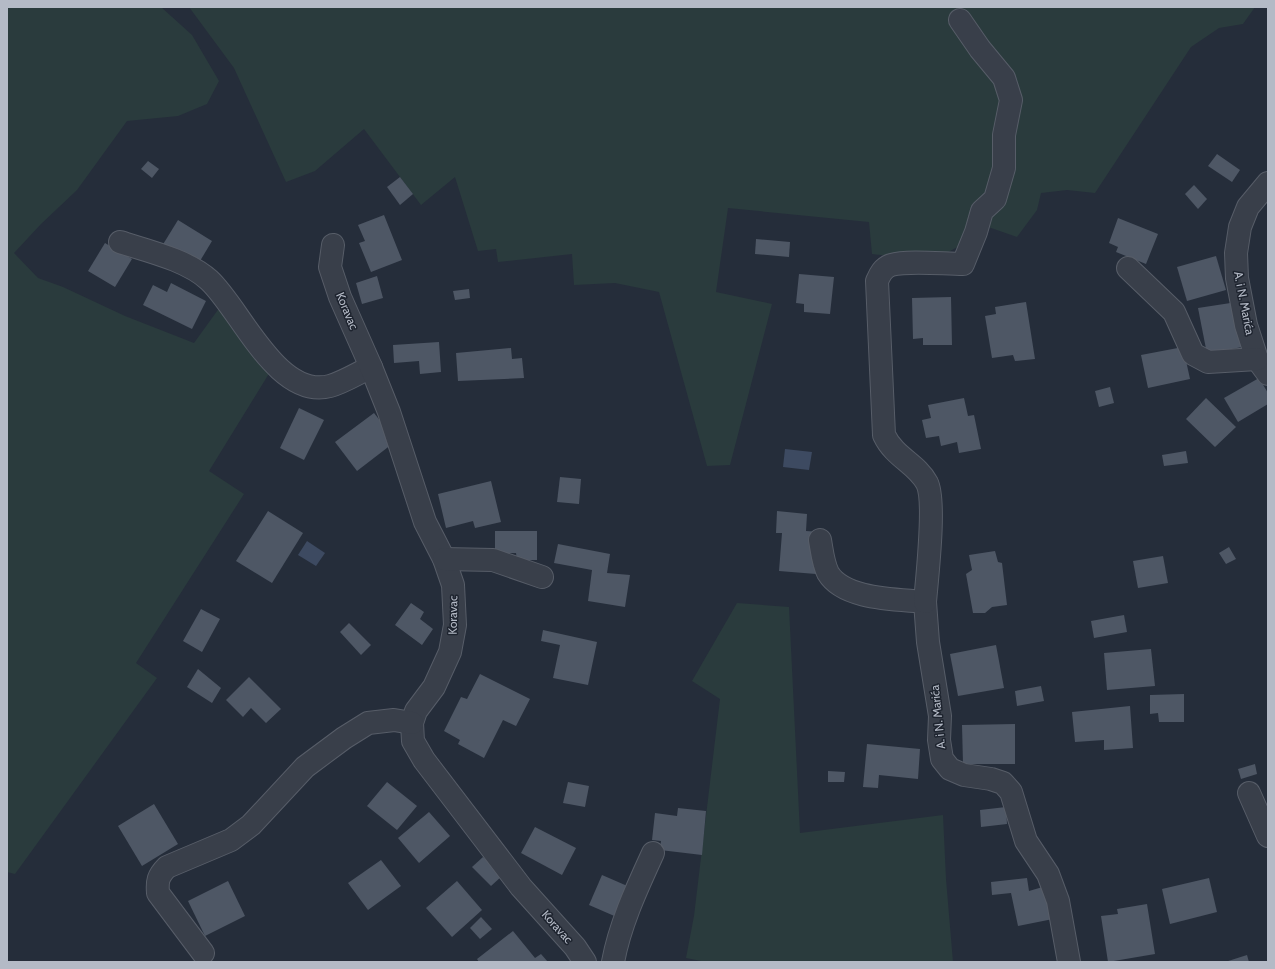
<svg xmlns="http://www.w3.org/2000/svg" width="1275" height="969" viewBox="0 0 1275 969" font-family="Cabin,sans-serif">
  <style>
    .green { fill: #2a3b3d }
    .water { fill: #3d4a61 }
    .building { fill: #4e5765 }
    .lines { fill: none; stroke-linecap: round; stroke-linejoin: round }
    .minor-casing { stroke: #575d68; stroke-width: 24 }
    .minor { stroke: #393f4a; stroke-width: 22 }
    .labels { text-anchor: middle; stroke-width: 3; stroke-linejoin: round; paint-order: stroke }
    .street-label { font-size: 12px; fill: #b4bac6; stroke: #1e242f }
  </style>
  <rect width="100%" height="100%" fill="#252d3a"/>
  <g class="green">
    <path d="M7 7H161L192 35 219 81 207 104 178 116 127 121 77 190 41 224 14 253 38 278 63 287 125 316 194 343 225 300 273 367 209 471 244 494 136 663 157 678 15 874 7 872Z"/>
    <path d="M189 7H1255L1243 24 1219 28 1191 47 1095 193 1067 190 1041 193 1037 210 1017 237 971 221 961 245 932 261 872 254 869 222 728 208 716 292 772 304 730 465 707 466 659 292 615 283 574 285 572 254 498 262 496 249 478 251 455 177 421 205 364 129 315 171 286 182 234 68Z"/>
    <path d="M737 603 789 607 800 833 943 815 946 879 953 962H706L686 958 694 916 720 699 692 681Z"/>
  </g>
  <g class="water">
    <path d="M785 449 812 452 809 470 783 467Z"/>
    <path d="M307 541 325 553 316 566 298 555Z"/>
  </g>
  <g class="building">
    <path d="M1217 154 1240 170 1232 182 1208 166Z"/>
    <path d="M148 161 159 169 152 178 141 169Z"/>
    <path d="M400 177 413 194 400 205 387 187Z"/>
    <path d="M1194 185 1207 199 1198 209 1185 194Z"/>
    <path d="M384 215 402 260 371 272 359 243 365 241 358 225Z"/>
    <path d="M1118 218 1158 234 1146 264 1116 252 1118 247 1109 243Z"/>
    <path d="M178 220 212 241 197 266 162 246Z"/>
    <path d="M756 239 790 242 789 257 755 254Z"/>
    <path d="M105 243 132 259 115 287 88 271Z"/>
    <path d="M1216 256 1226 290 1187 301 1177 267Z"/>
    <path d="M799 274 834 277 830 314 804 312V304L796 303Z"/>
    <path d="M377 276 383 298 362 304 356 283Z"/>
    <path d="M171 283 206 301 192 329 143 305 153 285 167 292Z"/>
    <path d="M469 289 470 298 455 300 453 291Z"/>
    <path d="M951 297 952 345H923V338L913 339 912 298Z"/>
    <path d="M1026 302 1035 359 1015 361 1013 355 992 358 985 316 996 314 995 307Z"/>
    <path d="M1237 302 1242 347 1207 354 1198 308Z"/>
    <path d="M439 342 441 372 420 374 419 361 394 363 393 345Z"/>
    <path d="M1183 347 1190 379 1148 388 1141 355Z"/>
    <path d="M511 348 512 359 522 358 524 378 458 381 456 353Z"/>
    <path d="M1259 378 1268 393V404L1238 422 1224 398Z"/>
    <path d="M1110 387 1114 403 1099 407 1095 391Z"/>
    <path d="M964 398 968 416 974 415 981 449 959 453 957 442 941 446 939 436 926 438 922 420 931 418 928 405Z"/>
    <path d="M1206 398 1236 427 1215 447 1186 419Z"/>
    <path d="M299 408 324 420 304 460 280 448Z"/>
    <path d="M374 413 396 441 357 471 335 442Z"/>
    <path d="M1186 451 1188 463 1164 466 1162 455Z"/>
    <path d="M560 477 581 479 579 504 557 502Z"/>
    <path d="M491 481 501 522 475 528 473 521 446 528 438 494Z"/>
    <path d="M268 511 303 533 272 583 236 561Z"/>
    <path d="M777 511 807 514 806 531 820 532 816 574 779 571 782 533H776Z"/>
    <path d="M495 531H537V560H517L516 553H495Z"/>
    <path d="M558 544 610 554 607 573 630 575 625 607 588 601 592 570 554 563Z"/>
    <path d="M1229 547 1236 559 1226 564 1219 553Z"/>
    <path d="M995 551 998 562 1002 563 1007 605 992 607 985 613H973L966 574 972 570 969 555Z"/>
    <path d="M1163 556 1168 583 1138 588 1133 561Z"/>
    <path d="M411 603 424 612 420 619 433 629 422 645 395 625Z"/>
    <path d="M201 609 220 619 202 652 183 641Z"/>
    <path d="M1124 615 1127 632 1094 638 1091 621Z"/>
    <path d="M349 623 371 645 361 655 340 632Z"/>
    <path d="M543 630 597 642 588 685 553 678 560 645 541 641Z"/>
    <path d="M996 645 1004 688 958 696 950 654Z"/>
    <path d="M1151 649 1155 686 1107 690 1104 653Z"/>
    <path d="M198 669 221 688 212 703 187 687Z"/>
    <path d="M480 674 530 699 516 726 503 720 484 758 458 744 460 740 444 731 461 697 467 699Z"/>
    <path d="M249 677 281 709 266 723 251 708 243 717 226 700Z"/>
    <path d="M1041 686 1044 701 1017 706 1015 691Z"/>
    <path d="M1184 694V722H1159L1158 713 1150 714V695Z"/>
    <path d="M1130 706 1133 748 1104 750V740L1075 742 1072 712Z"/>
    <path d="M1015 724V764H963L962 725Z"/>
    <path d="M867 744 920 749 918 779 879 775 878 788 863 787Z"/>
    <path d="M1255 764 1257 774 1241 779 1238 769Z"/>
    <path d="M828 771 845 772 844 782H828Z"/>
    <path d="M387 782 417 806 397 830 367 806Z"/>
    <path d="M568 782 589 786 585 807 563 803Z"/>
    <path d="M154 804 178 844 142 866 118 826Z"/>
    <path d="M1006 807 1007 824 981 827 980 810Z"/>
    <path d="M678 808 706 811 702 855 660 850 661 841 652 840 655 813 677 816Z"/>
    <path d="M429 812 450 836 419 863 398 838Z"/>
    <path d="M535 827 576 848 562 875 521 853Z"/>
    <path d="M483 857 502 876 491 886 472 867Z"/>
    <path d="M381 860 401 886 368 910 348 883Z"/>
    <path d="M602 875 632 888 619 918 589 905Z"/>
    <path d="M1027 878 1029 891 1046 886 1053 919 1018 926 1011 893 992 895 991 882Z"/>
    <path d="M1209 878 1217 912 1170 924 1162 889Z"/>
    <path d="M228 881 245 916 205 936 188 901Z"/>
    <path d="M457 881 482 910 452 937 426 908Z"/>
    <path d="M1147 904 1155 954 1108 962 1101 916 1118 914 1117 909Z"/>
    <path d="M481 917 492 929 480 939 470 928Z"/>
    <path d="M513 931 535 958 541 954 548 962H479L477 959Z"/>
    <path d="M1247 955 1249 962H1225Z"/>
  </g>
  <g class="lines">
    <defs>
      <g id="minor">
        <path d="M1268 183 1248 207 1240 227 1236 253 1237 278 1246 325 1257 359 1268 374"/>
        <path d="M120 242C148 251 187 260 209 280 240 308 277 400 330 386 344 382 358 373 371 367"/>
        <path d="M333 245 330 267 340 297 371 367 389 412 425 522 444 559 453 585 455 625 450 652 434 687 416 711 412 723 413 741 424 760 521 887 575 947 585 962"/>
        <path d="M1128 268 1174 312 1193 354 1208 362 1257 359"/>
        <path d="M820 540C822 551 823 563 828 573 844 600 897 599 925 602L928 642 940 716 939 740 942 759 950 769 964 775 991 779 1003 783 1011 792 1026 841 1048 874 1058 901 1069 962"/>
        <path d="M444 559 493 560 542 577"/>
        <path d="M925 602C927 578 936 501 927 483 916 463 895 458 884 435L877 281C880 274 883 268 891 265 909 260 943 264 963 264L976 232 982 211 995 199 1004 168V135L1011 100 1004 78 980 49 960 20"/>
        <path d="M1249 793 1268 836"/>
        <path d="M203 953 158 893C157 881 158 876 167 867L231 840 251 825 305 767 344 738 368 723 394 720 412 723"/>
        <path d="M613 962C620 924 637 888 653 853"/>
      </g>
    </defs>
    <use href="#minor" class="minor-casing"/>
    <use href="#minor" class="minor"/>
  </g>
  <g class="labels">
    <g class="street-label">
      <text transform="translate(1244 303) rotate(79)" y="4">A. i N. Marića</text>
      <text transform="translate(347 311) rotate(67)" y="4">Koravac</text>
      <text transform="translate(453 615) rotate(-89)" y="4">Koravac</text>
      <text transform="translate(938 717) rotate(-96)" y="4">A. i N. Marića</text>
      <text transform="translate(557 927) rotate(48)" y="4">Koravac</text>
    </g>
  </g>
  <rect width="1275" height="969" fill="none" stroke="#b4bac6" stroke-width="16"/>
</svg>
